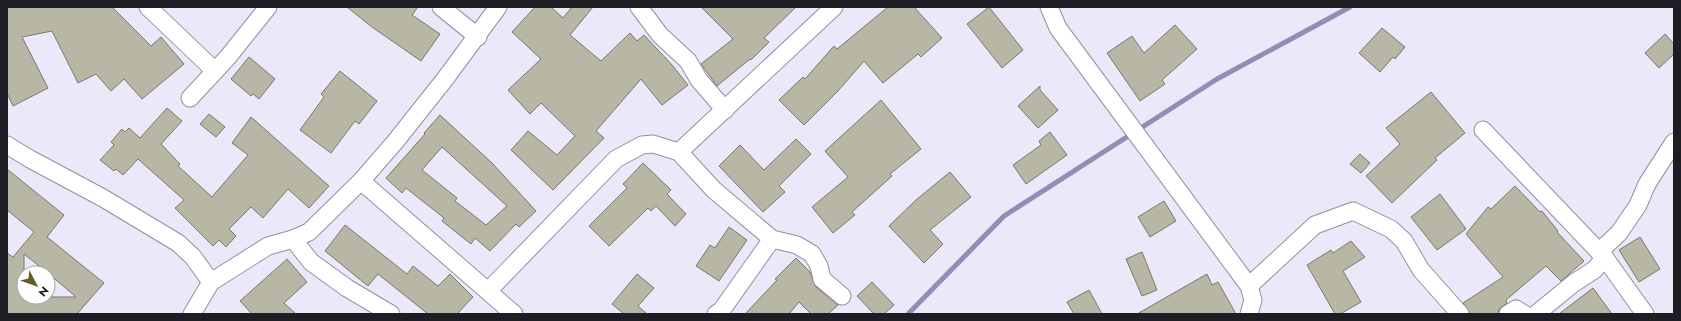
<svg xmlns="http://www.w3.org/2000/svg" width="1681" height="321" viewBox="0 0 1681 321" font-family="Jost,sans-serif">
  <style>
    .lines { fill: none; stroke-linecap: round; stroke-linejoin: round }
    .stream { stroke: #948db3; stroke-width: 5 }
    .building { fill: #b8b6a5; stroke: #797868; fill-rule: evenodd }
    .street-casing { stroke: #9290a0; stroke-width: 19 }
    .street { stroke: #fff; stroke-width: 17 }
  </style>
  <rect width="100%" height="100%" fill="#ebe8fa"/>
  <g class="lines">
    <path class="stream" d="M908 314 1004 216 1217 79 1350 7"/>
  </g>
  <g class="building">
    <path d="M7 7H112L151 46 161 37 184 64 142 99 124 79 111 91 96 74 78 83 52 31 22 37 48 88 13 106 7 93Z"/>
    <path d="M347 7H418L412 15 440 34 421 61 372 27Z"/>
    <path d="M535 7H551L563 18 572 7H593L570 35 601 61 630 33 637 41 644 35 672 65 688 85 662 105 641 79 596 131 604 138 553 190 511 150 528 131 557 155 575 136 541 103 530 114 508 90 541 59 512 32Z"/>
    <path d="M701 7H796L764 38 769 42 751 60 750 59 717 86 701 64 733 39Z"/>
    <path d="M888 7H914L942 38 921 57 918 54 883 83 864 61 838 91 804 125 779 100 803 77 805 79 834 46 837 49Z"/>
    <path d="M989 7 1023 50 1002 68 967 24Z"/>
    <path d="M1175 25 1197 49 1162 80 1165 84 1140 101 1107 53 1132 36 1144 53Z"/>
    <path d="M1382 28 1405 47 1395 59 1393 57 1380 72 1359 53Z"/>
    <path d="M1665 34 1674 44V54L1659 68 1645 53Z"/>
    <path d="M249 57 275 79 259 99 253 94 251 96 231 79Z"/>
    <path d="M340 71 377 101 359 124 355 121 331 153 300 130 324 97 321 94Z"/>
    <path d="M1040 86V90L1058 110 1038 128 1018 106Z"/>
    <path d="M1431 92 1465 133 1435 158 1437 160 1392 203 1366 176 1400 144 1386 128Z"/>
    <path d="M881 100 921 149 890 174 892 176 852 212 855 215 833 233 812 207 848 177 825 151Z"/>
    <path d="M167 108 182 121 161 144 180 164 178 166 212 197 248 155 232 143 251 117 329 186 309 208 288 189 263 218 251 207 229 229 236 236 226 247 219 240 213 246 175 208 184 200 138 159 123 175 116 169 114 171 100 160 114 145 111 142 122 129 125 132 129 128 140 138Z"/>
    <path d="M209 114 225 127 216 137 200 124Z"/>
    <path d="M440 115 492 163 536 211 519 227 516 224 490 251 475 238 471 244 442 221 444 218 406 188 402 193 386 178 425 134 424 133ZM442 147 507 206 486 225 455 201 457 198 422 170Z"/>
    <path d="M1050 132 1067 155 1026 184 1013 165 1041 145 1039 141Z"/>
    <path d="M796 139 811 154 779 186 785 192 763 212 719 166 740 145 764 170Z"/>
    <path d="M1360 154 1370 163 1361 173 1350 164Z"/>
    <path d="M643 163 671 190 667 194 686 214 675 226 656 206 651 211 648 208 609 246 589 226 627 188 623 184Z"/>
    <path d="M7 169 64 215 47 237 104 283 77 314H7V253L13 257 34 232 7 210ZM24 254 48 273 76 297H24Z"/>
    <path d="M950 172 971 197 930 230 943 244 924 263 889 226 916 200Z"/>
    <path d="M1515 186 1540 212 1542 211 1558 231 1557 232 1584 261 1561 281 1546 266 1506 300 1507 303 1499 309 1498 314H1470L1463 303 1503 277 1466 234 1488 207 1491 209Z"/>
    <path d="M1440 194 1466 229 1437 250 1411 217Z"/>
    <path d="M1164 201 1176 221 1150 237 1138 217Z"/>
    <path d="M345 225 407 274 413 266 438 286 450 274 473 297 457 314H428L378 274 368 286 325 251Z"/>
    <path d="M729 227 747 240 719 281 696 266 710 245 715 248Z"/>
    <path d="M1640 237 1660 269 1639 282 1619 250Z"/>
    <path d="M1351 241 1365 257 1343 271 1361 302 1340 314H1335L1307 265 1331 250 1333 253Z"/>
    <path d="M1142 252 1157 290 1142 296 1126 259Z"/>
    <path d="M796 258 810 272 816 287 838 305 828 314H811L799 302 789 314H745L777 280 775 279Z"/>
    <path d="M287 259 307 282 284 303 296 314H252L240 301Z"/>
    <path d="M637 274 654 288 638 306 647 314H624L612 304Z"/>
    <path d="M1207 274 1212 285 1218 282 1236 314H1137Z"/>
    <path d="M872 282 894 305 884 314H874L857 296Z"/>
    <path d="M1593 288 1612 314H1559Z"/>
    <path d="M1089 290 1102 314H1074L1067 302Z"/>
  </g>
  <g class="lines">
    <defs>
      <g id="street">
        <path d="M148 7 215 71"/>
        <path d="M441 7 478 37"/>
        <path d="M639 7 660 35 688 61 699 80 725 110"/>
        <path d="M1049 7 1058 28 1249 286 1253 300 1249 314"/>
        <path d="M190 98 228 57 268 7"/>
        <path d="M1483 130 1605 258"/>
        <path d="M7 145 30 159 103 198 178 243 193 257 211 282"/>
        <path d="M679 152 834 7"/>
        <path d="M361 181 514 314"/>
        <path d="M293 239 311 262 347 288 391 314"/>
        <path d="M1599 252 1619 233 1638 205 1647 184 1674 142"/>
        <path d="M1249 286 1315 225 1353 211 1391 229 1404 241 1421 270 1460 314"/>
        <path d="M488 291 616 159 642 145 653 144 679 152 714 190 772 239 797 245 812 254 819 266 822 279 842 296"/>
        <path d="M192 314 211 282 268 246 293 239 309 232 361 181 395 142 445 79 498 7"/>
        <path d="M716 314 721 311 772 239"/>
        <path d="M1508 314 1516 309 1524 314"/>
        <path d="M1536 314 1574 283 1594 270 1605 258 1645 314"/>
      </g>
    </defs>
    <use href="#street" class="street-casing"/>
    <use href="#street" class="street"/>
  </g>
  <rect width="1681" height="321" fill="none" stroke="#1e1d23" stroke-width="16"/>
  <g transform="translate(36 285) rotate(131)"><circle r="19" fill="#ffffff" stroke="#a5a5a7"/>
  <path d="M0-3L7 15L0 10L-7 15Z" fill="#625c29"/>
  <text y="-6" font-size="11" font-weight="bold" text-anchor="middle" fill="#1e1d23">N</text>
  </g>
</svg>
